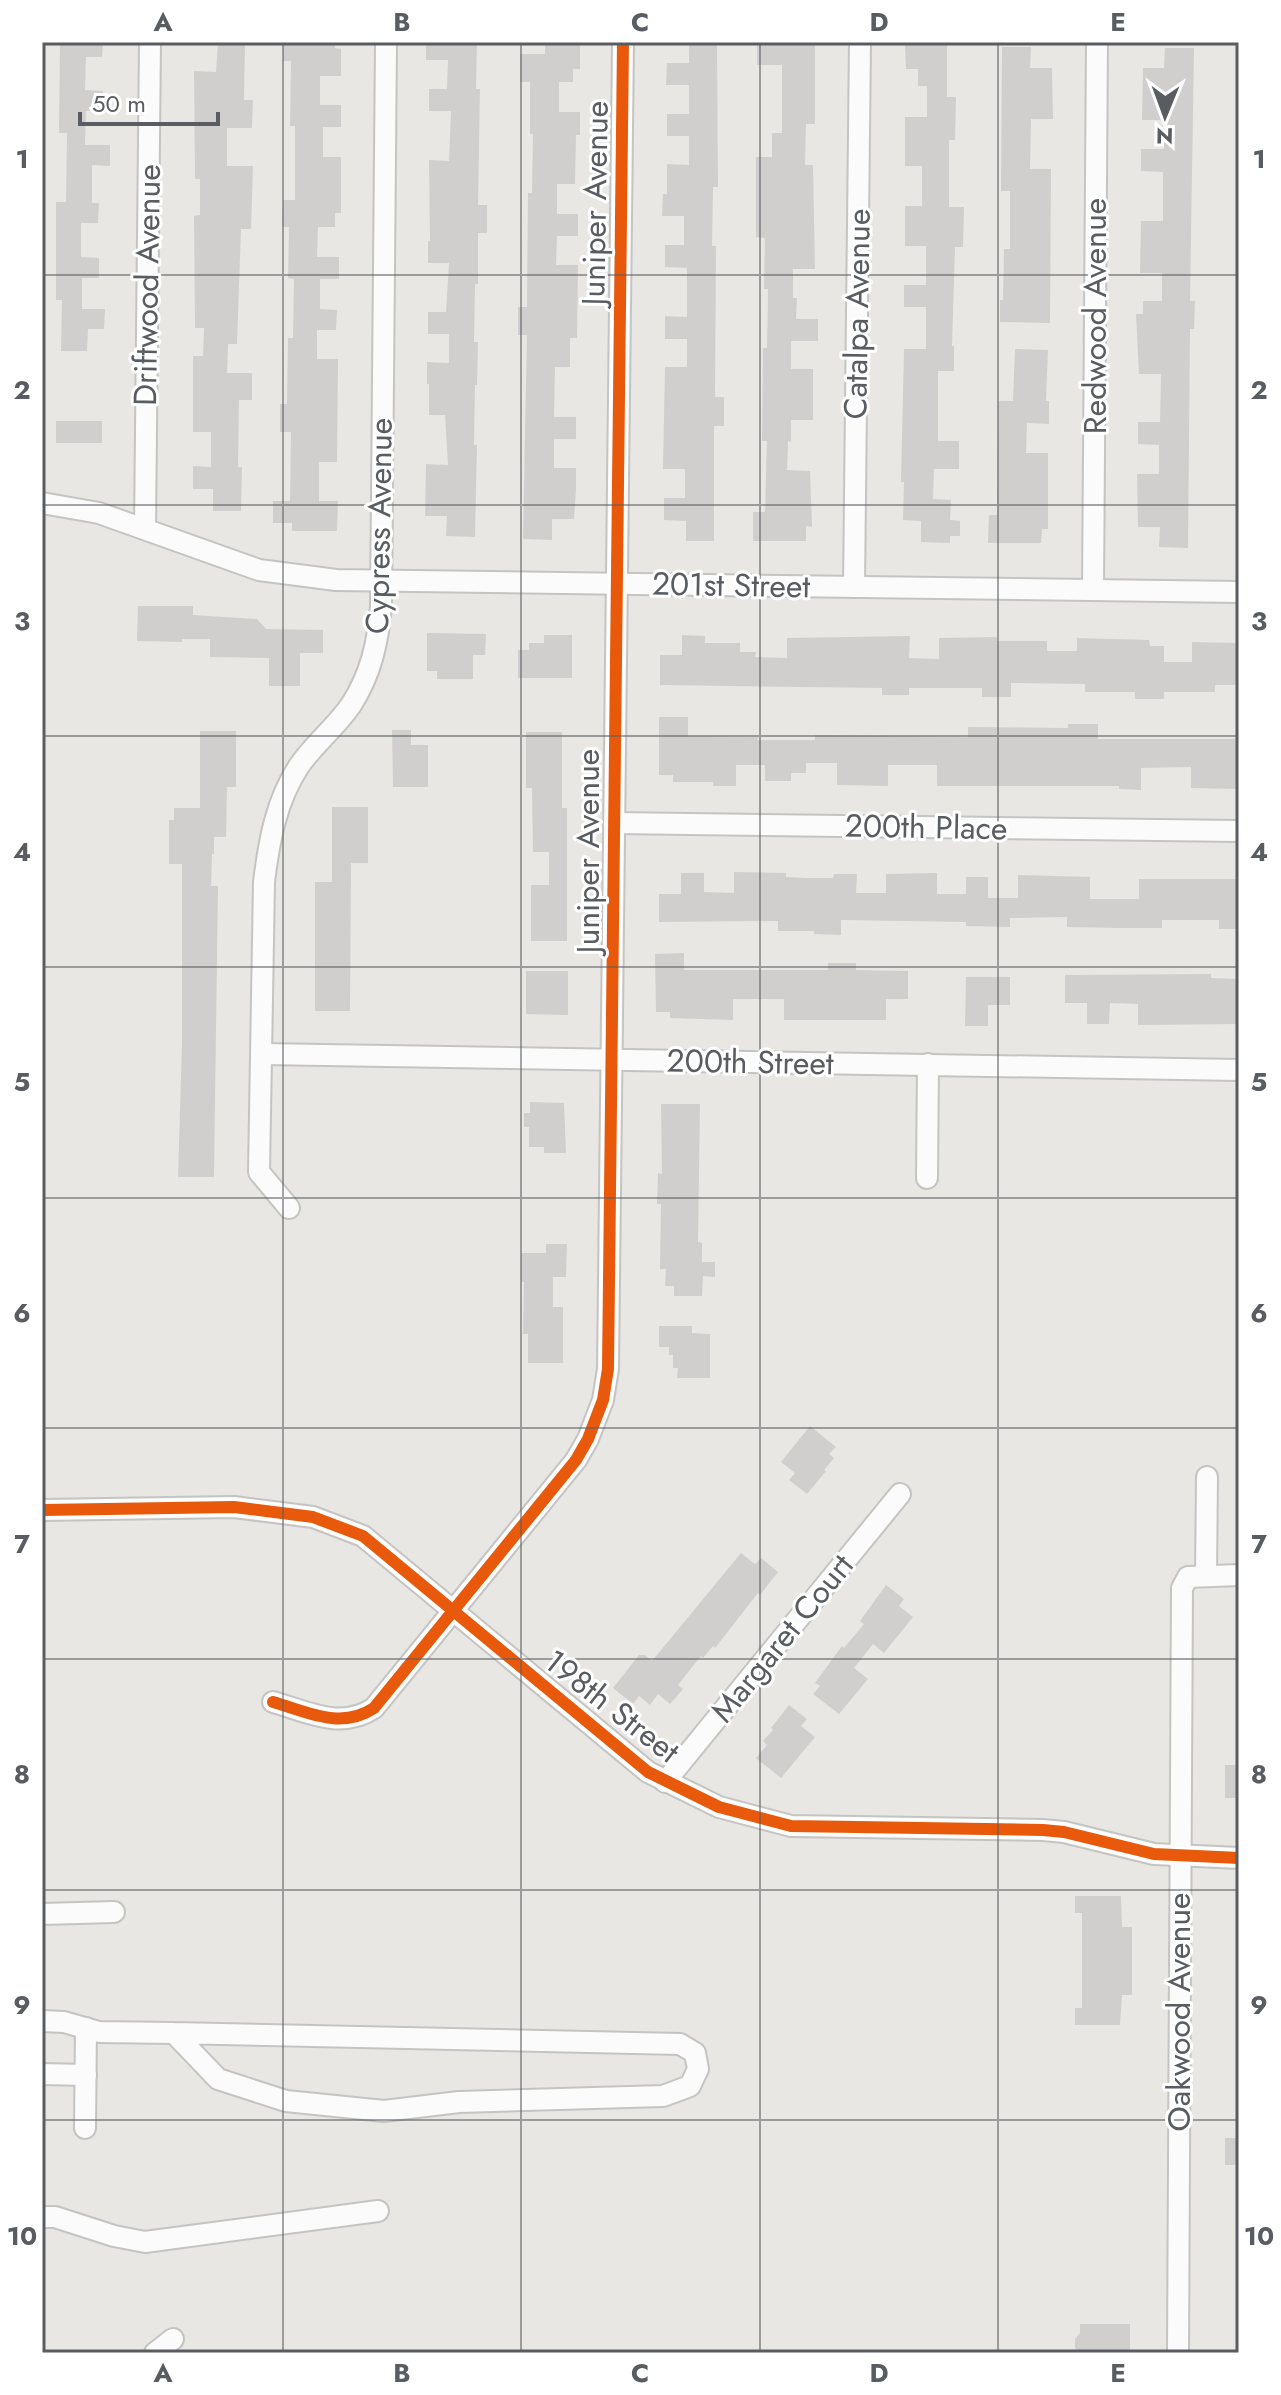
<svg xmlns="http://www.w3.org/2000/svg" width="1281" height="2395" viewBox="0 0 1281 2395" font-family="Jost,sans-serif">
  <style>
    .building { fill: #d1cfcd }
    .lines { fill: none; stroke-linecap: round; stroke-linejoin: round }
    .minor-casing { stroke: #c4c4c3; stroke-width: 24 }
    .minor { stroke: #fcfbfb; stroke-width: 20 }
    .cycleway-casing { stroke: #fff; stroke-width: 17 }
    .cycleway { stroke: #e8590c; stroke-width: 12 }
    .grid { fill: none; stroke: #595d61; stroke-width: 2; stroke-opacity: 0.55 }
    .labels { text-anchor: middle; stroke-width: 6; stroke-linejoin: round; paint-order: stroke }
    .street-label { font-size: 32px; fill: #595d61; stroke: #fff }
    .neatline { fill: none; stroke: #595d61; stroke-width: 3 }
    .grid-label { font-size: 26px; text-anchor: middle; font-weight: bold; fill: #595d61 }
  </style>
  <rect width="100%" height="100%" fill="#e9e7e3"/>
  <g class="building">
    <path d="M60 42H103L102 57H86L85 90 103 91 102 111H86L85 145H110V166L92 165V203H99L98 223H81V257L99 258V278H82V309H105L104 329H88L87 351H61L62 300H56V202H66L67 133H59Z"/>
    <path d="M218 42H245L244 100H253L252 128H227V166H253L251 229H241L237 344H228L227 373H252V400H239L238 467H242L241 511H213V489H193V466L211 467V432H193V356H203L204 328H195L194 216 200 215V179H195L194 71 216 72Z"/>
    <path d="M283 42H335V48L341 49V76H320V105H341V127H323V157H341V213H335V227H318L317 257H339V279H320V309L337 310 336 330H317V359H338L337 462H319V501H338L337 531H292V523H273V501H290L291 432H280V404H287L288 338H293L294 279 288 278 289 227H282L283 200H295V126H290L291 61H283Z"/>
    <path d="M426 42H477L476 89H480L478 205H487V233H478V284H475L474 342H478L477 385H475L474 445H477L475 537 446 536 447 516H425L426 464 448 465 445 415H429V384H427V362L449 363V334H428V312H446L449 263H428V241H430L429 160 449 161 451 111H429V89H447L448 60H426Z"/>
    <path d="M545 42H580V69H573V82H559V112H580V135H576L575 184H557V214H578V236H557L556 265H578L577 338H570V367H555L554 417H576V439H554V468H576V490L574 519H552V540L523 539 527 335H518V307H527L528 193H532L533 134H530V82H520V54H545Z"/>
    <path d="M689 42 717 43 718 187H713L712 246H716L715 397H724V426H714V541H686V521L664 520V498H685V469H663L665 367H687V339H665V316L687 317V268L665 267V245H684V216H662L663 194H667V164L689 165V136H667V114H689V85H666L667 63H689Z"/>
    <path d="M757 42H815V124H806L805 165H813L815 269H793V298H797L796 319H818V341H791V369H813V420H791V442L788 441 787 470 810 471 812 527 806 526V541H753V512H765L767 441H762L763 348H767L768 289H764L765 238 756 237V157H772V133H782V65H757Z"/>
    <path d="M947 44V97H956L955 140H949V207H964L963 247H955L952 346H954V371H938V441H959V469H934L933 499 951 500 950 520 960 521V536H950V543L921 542V521L903 520 904 482H901L904 349H926V307H904V285H926V246H905V206H922V166H905V117H927V86H918V69H906L905 45Z"/>
    <path d="M1002 47H1031L1030 68H1052L1053 119H1031L1030 169H1051L1050 323 1000 322V300H1003L1004 249H1010V191H1001Z"/>
    <path d="M1165 48H1194L1190 301H1195L1194 329H1190L1188 548 1159 547 1160 527H1138L1137 474H1159V445L1138 444V422H1160L1161 374H1139L1136 314H1143V301H1162V273H1140L1141 221H1163V172L1141 171V149H1164V120H1142L1143 68H1164Z"/>
    <path d="M1015 349 1048 350 1046 401H1049V424L1027 423 1026 453H1048V529H1042L1041 543H988L989 515H997L998 401H1013Z"/>
    <rect x="56" y="421" width="46" height="22"/>
    <path d="M138 606H193V615L257 619 266 629 323 630V653H300V686H269V658L210 657V639H182V642L137 641Z"/>
    <path d="M427 633 486 634 485 655H473V679H437V671H427Z"/>
    <path d="M544 635H572V678H518V650H529V643H544Z"/>
    <path d="M682 635 705 636V643H740V652H756L755 657 787 658V638L910 636 909 658 939 659V638L997 637V641H1047V651H1077V638L1149 640 1150 646H1164V662H1192V642L1239 643V685H1215V692H1164V699H1135V692H1085V684L1011 683V697H982V688H909V695H882V688L660 685V655H682Z"/>
    <path d="M659 717H688V736L758 737V740H815V735L968 737V727L1068 728V724H1098V739H1239V789L1191 788V767L1141 768V790L1119 789V786H937V765H888V786L837 785V763H806V773H791V781H765V765H736V786H713V782H673V775H659Z"/>
    <path d="M392 730H411V745H428V787H393Z"/>
    <path d="M200 731H236V787H227L226 837H214V854H212L211 886H218L214 1177H178L182 1043V864H169V820H174V808H200Z"/>
    <path d="M526 732H562V808H567V941H531V885H549V852H533L532 788H526Z"/>
    <path d="M332 807H368V863H351L350 1011H315V882H332Z"/>
    <path d="M734 872 786 873V877L805 878H833L834 874H857L856 893H886V874L937 873V894H966V877H988V898H1018V875L1090 877V899H1139V879H1239V929H1219V920H1162V928H1117L1067 927V917L1010 918V927L966 926V922L841 920V935L814 934V931H778V921L659 922V894H681V873H704V892L734 893Z"/>
    <path d="M684 953V970H828V963H856V970L908 971V999H886V1020H784V999H733V1020L670 1018V1012H656L655 954Z"/>
    <path d="M526 971H568V1015L526 1014Z"/>
    <path d="M1211 974V978L1239 979V1024L1138 1025V1004L1110 1003 1109 1024H1087V1003H1065V975Z"/>
    <path d="M966 977H1010V1005H988V1026H965Z"/>
    <path d="M530 1102 564 1103 566 1153H544V1147H529V1127H524V1113H530Z"/>
    <path d="M661 1104H700L698 1242 702 1243V1262H715V1277L703 1276 702 1296H674V1286H665L666 1269H660L661 1204H657L658 1173 662 1174Z"/>
    <path d="M546 1244H567L566 1277H553V1307H563V1363H528V1334H523L524 1282H521V1253H546Z"/>
    <path d="M659 1326H692V1333L710 1334V1378H677L678 1368H673V1355H669V1347H659Z"/>
    <path d="M810 1426 836 1447 829 1454 834 1458 824 1470 826 1471 807 1494 789 1480 795 1473 781 1462Z"/>
    <path d="M741 1553 755 1564 761 1558 778 1572 760 1595 758 1593 715 1648 713 1646 703 1658 701 1656 678 1685 683 1689 670 1704 658 1694 650 1705 639 1696 633 1704 613 1688 639 1655H645L652 1661Z"/>
    <path d="M886 1585 904 1599 899 1606 913 1617 884 1653 873 1644 854 1668 868 1679 839 1714 813 1694 820 1686 815 1683 842 1646 844 1648 864 1624 860 1621Z"/>
    <path d="M789 1705 807 1719 801 1726 815 1737 781 1778 756 1758 767 1745 763 1741 773 1730 771 1728Z"/>
    <rect x="1225" y="1765" width="14" height="33"/>
    <path d="M1075 1896H1121L1122 1927H1132V1995H1122L1120 2025H1075V2008H1082V1913H1075Z"/>
    <rect x="1225" y="2138" width="14" height="27"/>
    <path d="M1080 2324H1130V2351L1080 2353 1075 2348V2339L1080 2333Z"/>
  </g>
  <g class="lines">
    <defs>
      <g id="minor">
        <path d="M42 503 99 513 259 570 336 580 1239 592"/>
        <path d="M145 528 150 42"/>
        <path d="M854 587 860 42"/>
        <path d="M1093 589 1097 42"/>
        <path d="M614 823 1239 831"/>
        <path d="M262 1054 1239 1070"/>
        <path d="M927 1178 928 1064"/>
        <path d="M289 1208 259 1172 264 882C269 841 276 801 299 766 314 744 336 727 351 705 371 674 378 642 381 606L386 42"/>
        <path d="M42 1510 234 1507 313 1517 363 1536 648 1772 719 1807 791 1826 1043 1830 1064 1832 1154 1854 1239 1858"/>
        <path d="M1206 1575 1207 1477"/>
        <path d="M273 1702C308 1712 341 1730 374 1708L576 1460 588 1439 603 1400 608 1369 623 42"/>
        <path d="M665 1782 900 1494"/>
        <path d="M42 1914 114 1912"/>
        <path d="M42 2021 64 2022 99 2032 174 2033 680 2044 695 2053 698 2069 690 2086 663 2096 459 2102 384 2111 286 2101 218 2079 174 2033"/>
        <path d="M42 2074 86 2075"/>
        <path d="M85 2128 86 2028"/>
        <path d="M42 2217H55L114 2236 145 2242 378 2211"/>
        <path d="M155 2353 173 2339"/>
        <path d="M1178 2353 1182 1588 1188 1577 1239 1575"/>
      </g>
    </defs>
    <use href="#minor" class="minor-casing"/>
    <use href="#minor" class="minor"/>
    <defs>
      <g id="cycleway">
        <path d="M42 1510 234 1507 313 1517 363 1536 648 1772 719 1807 791 1826 1043 1830 1064 1832 1154 1854 1239 1858"/>
        <path d="M273 1702C308 1712 341 1730 374 1708L576 1460 588 1439 603 1400 608 1369 623 42"/>
      </g>
    </defs>
    <use href="#cycleway" class="cycleway-casing"/>
    <use href="#cycleway" class="cycleway"/>
  </g>
  <path class="grid" d="M283 42V2353M521 42V2353M760 42V2353M998 42V2353M42 275H1239M42 505H1239M42 736H1239M42 967H1239M42 1198H1239M42 1428H1239M42 1659H1239M42 1890H1239M42 2120H1239"/>
  <g class="labels">
    <g class="street-label">
      <text transform="translate(595 203) rotate(-89)" y="11">Juniper Avenue</text>
      <text transform="translate(147 285) rotate(-89)" y="11">Driftwood Avenue</text>
      <text transform="translate(857 314) rotate(-89)" y="11">Catalpa Avenue</text>
      <text transform="translate(1095 316) rotate(-90)" y="11">Redwood Avenue</text>
      <text transform="translate(379 526) rotate(-89)" y="11">Cypress Avenue</text>
      <text transform="translate(731 585) rotate(1)" y="11">201st Street</text>
      <text transform="translate(926 827) rotate(1)" y="11">200th Place</text>
      <text transform="translate(588 851) rotate(-90)" y="11">Juniper Avenue</text>
      <text transform="translate(750 1062) rotate(1)" y="11">200th Street</text>
      <text transform="translate(782 1638) rotate(-51)" y="11">Margaret Court</text>
      <text transform="translate(612 1706) rotate(38)" y="11">198th Street</text>
      <text transform="translate(1179 2012) rotate(-90)" y="11">Oakwood Avenue</text>
    </g>
  </g>
  <rect width="1281" height="2395" fill="none" stroke="#ffffff" stroke-width="88"/>
  <g transform="translate(1165 116) rotate(181)" stroke="#ffffff" stroke-width="6" paint-order="stroke">
  <path d="M0-6L14 30L0 20L-14 30Z" fill="#595d61"/>
  <text y="-12" font-size="22" font-weight="bold" text-anchor="middle" fill="#595d61">N</text>
  </g>
  <path d="M80 112v12h138v-12" fill="none" stroke="#595d61" stroke-width="4"/>
  <text x="92" y="112" font-size="24" fill="#595d61" stroke="#ffffff" stroke-width="6" paint-order="stroke">50 m</text>
  <rect x="44" y="44" width="1193" height="2307" class="neatline"/>
  <g class="grid-label">
    <text x="163" y="31">A</text>
    <text x="402" y="31">B</text>
    <text x="640" y="31">C</text>
    <text x="879" y="31">D</text>
    <text x="1118" y="31">E</text>
    <text x="22" y="168">1</text>
    <text x="1259" y="168">1</text>
    <text x="22" y="399">2</text>
    <text x="1259" y="399">2</text>
    <text x="22" y="630">3</text>
    <text x="1259" y="630">3</text>
    <text x="22" y="861">4</text>
    <text x="1259" y="861">4</text>
    <text x="22" y="1091">5</text>
    <text x="1259" y="1091">5</text>
    <text x="22" y="1322">6</text>
    <text x="1259" y="1322">6</text>
    <text x="22" y="1553">7</text>
    <text x="1259" y="1553">7</text>
    <text x="22" y="1783">8</text>
    <text x="1259" y="1783">8</text>
    <text x="22" y="2014">9</text>
    <text x="1259" y="2014">9</text>
    <text x="22" y="2245">10</text>
    <text x="1259" y="2245">10</text>
    <text x="163" y="2382">A</text>
    <text x="402" y="2382">B</text>
    <text x="640" y="2382">C</text>
    <text x="879" y="2382">D</text>
    <text x="1118" y="2382">E</text>
  </g>
</svg>
